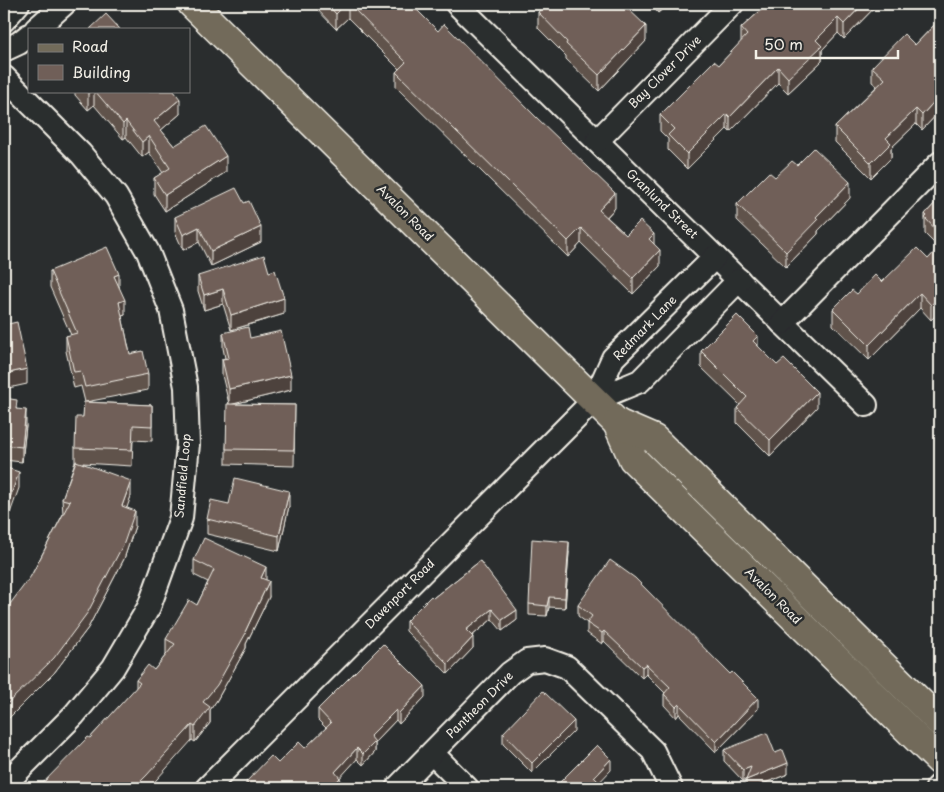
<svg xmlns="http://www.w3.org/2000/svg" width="944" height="792" viewBox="0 0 944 792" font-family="'Playpen Sans',sans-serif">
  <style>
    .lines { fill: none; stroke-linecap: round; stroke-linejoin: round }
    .minor-casing { stroke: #f4f1e8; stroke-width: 26 }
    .major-casing { stroke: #f4f1e8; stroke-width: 31 }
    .minor { stroke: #2a2d2e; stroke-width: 22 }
    .major { stroke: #726b5a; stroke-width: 28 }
    .wall { fill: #60524c; stroke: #f4f1e8 }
    .shaded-wall { fill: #4e423e; stroke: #f4f1e8 }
    .building { fill: #705f58; stroke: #f4f1e8 }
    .labels { text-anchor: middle; stroke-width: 5; stroke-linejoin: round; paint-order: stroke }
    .street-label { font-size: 12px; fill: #f4f1e8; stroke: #2a2d2e }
  </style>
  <rect width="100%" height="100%" fill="#2a2d2e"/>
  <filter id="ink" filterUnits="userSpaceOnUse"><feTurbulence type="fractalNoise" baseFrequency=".02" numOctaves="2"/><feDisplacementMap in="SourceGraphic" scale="10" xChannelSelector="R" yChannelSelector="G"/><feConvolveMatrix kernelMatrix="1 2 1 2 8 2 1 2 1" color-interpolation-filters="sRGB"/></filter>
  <g filter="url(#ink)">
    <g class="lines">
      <defs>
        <g id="minor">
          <path d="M457 4 866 405"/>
          <path d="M4 20 18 4"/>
          <path d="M36 29 64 4"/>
          <path d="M4 50 19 43 29 35"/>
          <path d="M4 77 81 154 116 196 148 252 171 310 186 387 188 444 181 518 149 607 113 668 74 715 4 785"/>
          <path d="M597 141 732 4"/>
          <path d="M782 323 940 163"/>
          <path d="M594 400 640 381 739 280"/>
          <path d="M432 753 467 788"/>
          <path d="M207 788 594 400 613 358 715 257"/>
          <path d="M397 788 510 673 527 661 545 659 567 667 653 751 671 788"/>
          <path d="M937 788 940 785"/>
        </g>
        <g id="major">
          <path d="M192 4 617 423 633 459 940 761"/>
          <path d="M617 423 654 439 940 722"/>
        </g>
      </defs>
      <use href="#minor" class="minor-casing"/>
      <use href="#major" class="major-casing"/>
      <use href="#minor" class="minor"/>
      <use href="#major" class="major"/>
    </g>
    <g class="wall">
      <path d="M312 4H413V6L615 208 607 217 626 235 654 244 660 266 633 294 581 243 568 257 396 87V72L399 69 348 18 336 29Z"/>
      <path d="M538 4H623L646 41 599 91 566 59V56L538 28V12L541 9 538 5Z"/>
      <path d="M650 4H668L658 13Z"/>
      <path d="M768 4H878L844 39 838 33 822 50V61L788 93 778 83 730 132 727 129 687 169 668 150V139L660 131V115L719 65 741 42V28Z"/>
      <path d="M940 19V111L922 130 916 124 891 148V158L871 178 835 142V127L877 86 872 82V67L915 45Z"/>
      <path d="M75 91H174L180 114 161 130 174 146 226 172 165 211 154 194V178L163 173 149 152 142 157 126 137 123 139 94 105 88 110 75 95Z"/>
      <path d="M797 165 850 198 818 231V234L786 267 737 220V204L775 177Z"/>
      <path d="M940 198V311L931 320 920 308 869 360 833 325V309L857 294 928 259 939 248 925 234V214Z"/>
      <path d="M175 217 261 242 211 266 199 242 183 250 175 232Z"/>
      <path d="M50 271 119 286 125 315 122 316 130 354 148 374V390L86 402 152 405V441L133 440 132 466 82 463 131 496 126 508 135 526 124 559 88 628 54 673 31 576 63 514 62 499 75 462V448L83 417 85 402 81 386 74 388 66 351V336L71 335 50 287Z"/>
      <path d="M198 276 284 314 231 330 223 304 204 310 198 291Z"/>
      <path d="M223 333 250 338 291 390 233 404 295 405 294 466 226 464V449L229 404 222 375V359L225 358 223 348Z"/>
      <path d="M758 346 817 407 770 456 737 423V408L740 405 701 367V351Z"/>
      <path d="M4 398 17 409 26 426 22 462 4 460Z"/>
      <path d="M229 504 289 506 279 551 207 534V519Z"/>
      <path d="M569 552 565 608 549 607 547 616 529 615V604Z"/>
      <path d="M194 560 266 580 269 597 246 644V648L217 700 210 710V723L195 742 192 740 90 738 136 688V680L154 670 166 655V639L197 605 208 582 194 575Z"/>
      <path d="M480 561 517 620 502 631 492 619 472 636 473 648 448 674 406 631V621L433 598Z"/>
      <path d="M578 605 758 709 716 752 679 714 676 718 664 705V694L665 693 646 674 642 678 604 641 602 644 587 633V623L578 616Z"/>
      <path d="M425 697 399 724 396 720 375 742V752L363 765 357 759 340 777V788L246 787V782L278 763 305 748 326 728 318 720V709Z"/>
      <path d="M574 731 532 773 503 744V733Z"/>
      <path d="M724 750 775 753 788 774 752 788H746V779L743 781 724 761Z"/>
    </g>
    <g class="shaded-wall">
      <path d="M346 4H348V18L336 29V14Z"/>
      <path d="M658 4H668L658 13Z"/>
      <path d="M863 4H878L844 39V24Z"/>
      <path d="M838 18V33L822 50V61L788 93V78L816 40Z"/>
      <path d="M646 26V41L599 91V75Z"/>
      <path d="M778 67V83L730 132V117Z"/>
      <path d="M91 91H94V105L88 110V94Z"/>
      <path d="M940 95V111L922 130V115Z"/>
      <path d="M180 99V114L154 136V121Z"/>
      <path d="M916 109V124L891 148V158L871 178V163L886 138Z"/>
      <path d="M727 114V129L687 169V154Z"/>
      <path d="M126 121V137L123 139V124Z"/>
      <path d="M149 136V152L142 157V142Z"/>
      <path d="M226 156V172L165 211V195Z"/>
      <path d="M850 182V198L818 231V234L786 267V252L816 217Z"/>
      <path d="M615 193V208L599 225V210Z"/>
      <path d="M199 227V242L183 250V235Z"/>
      <path d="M261 227V242L211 266V251Z"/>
      <path d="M581 228V243L568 257V241Z"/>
      <path d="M654 234V250L649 239Z"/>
      <path d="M660 250V266L633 294V278Z"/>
      <path d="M119 274V290L114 276Z"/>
      <path d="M223 289V304L204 310V295Z"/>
      <path d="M920 293V308L869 360V345Z"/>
      <path d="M940 296V311L931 320V305Z"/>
      <path d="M284 298V314L231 330V315Z"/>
      <path d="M125 300V315L119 317V302Z"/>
      <path d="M758 336V351L753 341Z"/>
      <path d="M27 369V384L4 389V374Z"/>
      <path d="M291 375V390L229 405V389Z"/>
      <path d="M817 392V407L770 456V440Z"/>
      <path d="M26 410V426L22 462V447Z"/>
      <path d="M19 472V488L4 530V515Z"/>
      <path d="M131 481V496L122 522V506Z"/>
      <path d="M289 491V506L279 551V536Z"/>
      <path d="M135 511V526L124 559 88 628 54 673 4 723V707Z"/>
      <path d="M569 542V552L565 608V598Z"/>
      <path d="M266 567V583L261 578Z"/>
      <path d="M269 581V597L246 644V648L217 700 210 710V723L195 742V727L203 702 245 632Z"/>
      <path d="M549 597V607L547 616V606Z"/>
      <path d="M492 609V619L466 641V630Z"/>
      <path d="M517 610V620L502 631V620Z"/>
      <path d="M604 631V641L602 644V633Z"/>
      <path d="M473 637V648L448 674V664Z"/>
      <path d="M646 664V674L642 678V667Z"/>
      <path d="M425 686V697L399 724V713Z"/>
      <path d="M758 698V709L716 752V742Z"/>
      <path d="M679 704V714L676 718V707Z"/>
      <path d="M396 710V720L375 742V752L363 765V754L370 736Z"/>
      <path d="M574 721V731L532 773V763Z"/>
      <path d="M192 725V740L149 788H134Z"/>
      <path d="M357 748V759L338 780 340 778V788H330L335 772Z"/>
      <path d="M611 759V770L594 788V777Z"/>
      <path d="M788 763V774L752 788H746V780Z"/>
      <path d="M751 767V777L743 781V770Z"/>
    </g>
    <g class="building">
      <path d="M327 4H346L336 14Z"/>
      <path d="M349 4H411L438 31 444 24 536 117 615 193 599 210 626 235 640 221 654 234 649 239 660 250 633 278 581 228 568 241 396 72 406 62Z"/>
      <path d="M546 4H623L646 26 599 75 566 44 567 42 538 12Z"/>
      <path d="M768 4H863L844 24 838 18 816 40 822 46 788 78 778 67 730 117 727 114 687 154 668 135 674 129 660 115 714 61 719 65 747 35 741 28Z"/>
      <path d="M106 14 120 29H90Z"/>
      <path d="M940 19V95L922 115 916 109 886 138 891 143 871 163 835 127 885 79 872 67 904 34 915 45Z"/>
      <path d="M86 91H91L88 94Z"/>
      <path d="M95 91H174L180 99 154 121 174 146 206 126 226 156 165 195 154 178 170 168 149 136 142 142 126 121 123 124Z"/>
      <path d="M814 148 850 182 816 217 818 219 786 252 737 204 769 172 775 177 792 161 797 165Z"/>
      <path d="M236 188 244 203 249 201 261 227 211 251 199 227 183 235 175 217Z"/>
      <path d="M940 198V234L925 218 927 216 925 214Z"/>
      <path d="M940 246V296L931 305 920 293 869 345 833 309 852 290 857 294 875 275 882 282 917 248 928 259Z"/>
      <path d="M107 247 119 274 114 276 125 300 119 302 130 354 143 351 148 374 85 387 81 371 74 372 66 336 77 333 50 271Z"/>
      <path d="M264 255 269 272 275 270 284 298 231 315 223 289 204 295 198 276Z"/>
      <path d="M737 315 758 336 753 341 777 365 784 359 817 392 770 440 737 408 747 397 701 351Z"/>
      <path d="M17 322 27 369 4 374V325Z"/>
      <path d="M248 327 250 338 281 331 291 375 229 389 222 359 229 358 223 333Z"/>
      <path d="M4 398 17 400 16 409 26 410 22 447 4 445Z"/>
      <path d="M84 402 152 405V426L133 425 132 450 75 448 76 417H83Z"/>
      <path d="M227 404 295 405 294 450 226 449Z"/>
      <path d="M76 461 131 481 122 506 135 511 124 543 88 612 54 658 4 707V612L31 576 70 501 62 499Z"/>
      <path d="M4 467 19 472 4 515Z"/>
      <path d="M235 478 289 491 279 536 207 519 211 500 229 504Z"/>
      <path d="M204 538 266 567 261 578 269 581 245 632 246 633 217 685 203 702 210 707 195 727 192 725 147 775 134 788H38L88 737 90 738 140 683 136 680 148 665 154 670 175 644 166 639 189 600 197 605 214 570 194 560Z"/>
      <path d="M532 539 569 542 565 598 549 597 547 606 529 604Z"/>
      <path d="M610 560 635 578 730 674 732 672 758 698 716 742 679 704 676 707 664 694 670 687 646 664 642 667 604 631 602 633 587 623 592 616 578 605Z"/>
      <path d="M480 561 517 610 502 620 492 609 466 630 473 637 448 664 406 621 431 596 433 598Z"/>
      <path d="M383 644 425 686 399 713 396 710 370 736 375 742 363 754 357 748 335 772 340 778 330 788H245L248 784 246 782 271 756 278 763 299 742 305 748 331 723 318 709Z"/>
      <path d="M543 691 574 721 532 763 503 733Z"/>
      <path d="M767 733 775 753 783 750 788 763 746 780 751 767 743 770 724 750Z"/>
      <path d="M597 745 611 759 594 777 603 786 601 788H557L555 787Z"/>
    </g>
  </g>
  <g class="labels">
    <g class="street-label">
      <text transform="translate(665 72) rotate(-45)" y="4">Bay Clover Drive</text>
      <text transform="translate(662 204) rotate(44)" y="4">Granlund Street</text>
      <text transform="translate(405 213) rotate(45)" y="4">Avalon Road</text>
      <text transform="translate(645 328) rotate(-46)" y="4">Redmark Lane</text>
      <text transform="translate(183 476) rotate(-85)" y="4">Sandfield Loop</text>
      <text transform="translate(400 594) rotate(-45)" y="4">Davenport Road</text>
      <text transform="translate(773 596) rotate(45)" y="4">Avalon Road</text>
      <text transform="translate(480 705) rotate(-45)" y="4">Pantheon Drive</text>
    </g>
  </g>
  <rect width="944" height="792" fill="none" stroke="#2a2d2e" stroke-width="20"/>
  <rect x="10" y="10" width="924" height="772" fill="none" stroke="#f4f1e8" stroke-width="2" filter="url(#ink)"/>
  <rect x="28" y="28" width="162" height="65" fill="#2a2d2e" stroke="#7b7b78"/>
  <rect x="38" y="44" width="25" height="8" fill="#726b5a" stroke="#7b7b78"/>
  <text x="72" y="52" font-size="15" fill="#f4f1e8">Road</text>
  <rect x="38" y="65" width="25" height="15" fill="#705f58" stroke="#7b7b78"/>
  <text x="72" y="78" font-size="15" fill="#f4f1e8">Building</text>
  <path d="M756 50v8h142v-8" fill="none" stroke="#f4f1e8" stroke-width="2.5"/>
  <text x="764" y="50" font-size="15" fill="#f4f1e8" stroke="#2a2d2e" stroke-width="4" paint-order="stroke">50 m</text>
</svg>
